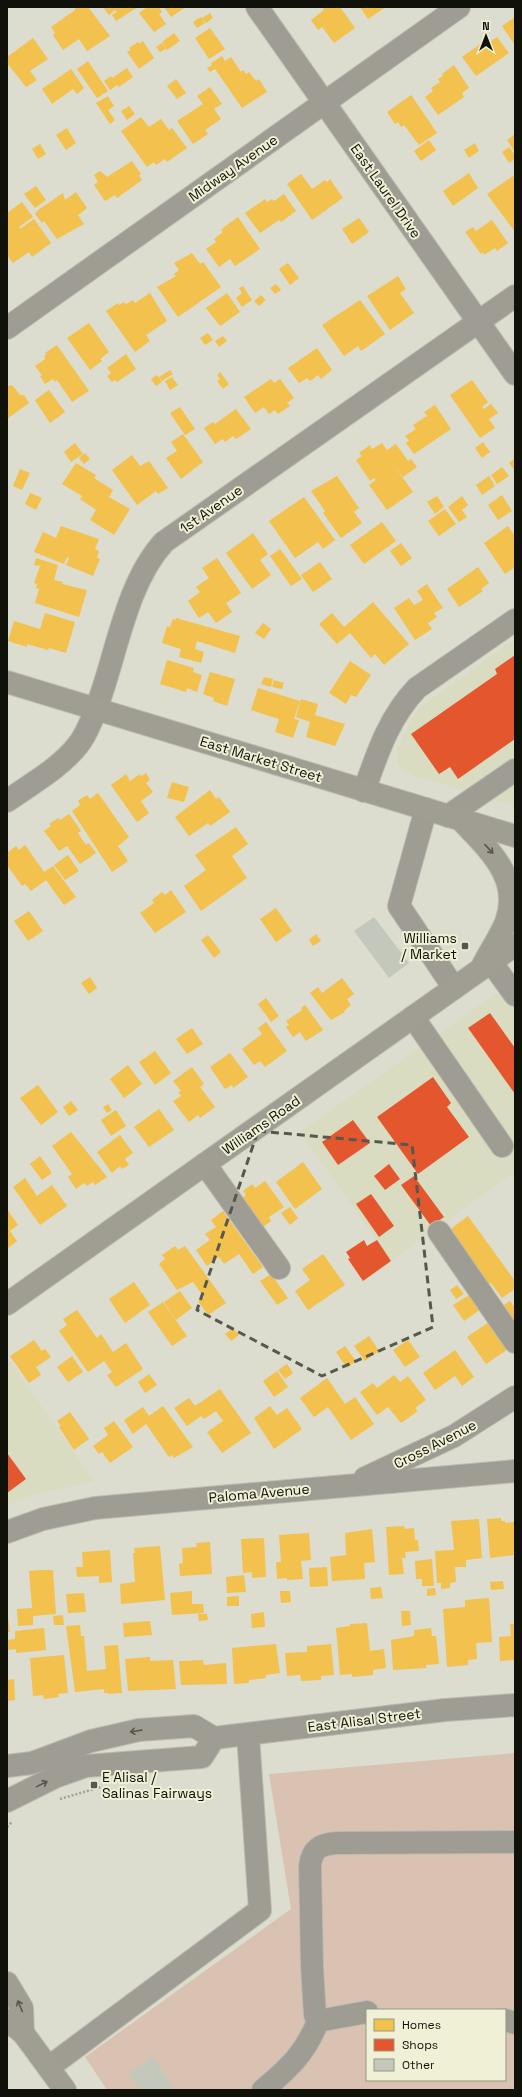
<svg xmlns="http://www.w3.org/2000/svg" width="522" height="2097" viewBox="0 0 522 2097" font-family="'Space Grotesk',sans-serif">
  <style>
    .built { fill: #dadcc2 }
    .green { fill: #dac2b2; fill-rule: evenodd }
    .homes { fill: #f2c14e }
    .shops { fill: #e4572e }
    .building { fill: #c4c7bc }
    .lines { fill: none; stroke-linecap: round; stroke-linejoin: round }
    .minor-casing { stroke: #bbbbb0; stroke-width: 24 }
    .major-casing { stroke: #bbbbb0; stroke-width: 24 }
    .path { stroke: #a1a197; stroke-width: 2.5; stroke-dasharray: 2 2; stroke-linecap: butt }
    .minor { stroke: #9f9c93; stroke-width: 22 }
    .major { stroke: #a09d92; stroke-width: 22 }
    .oneway { stroke: #58574d }
    .oneway2 { stroke: #58564e }
    .marked { fill: none; stroke: #57584d; stroke-width: 3; stroke-dasharray: 8 5; stroke-linejoin: round }
    .poi-dot { fill: #57584d; stroke: #eff0d5; stroke-width: 1.5 }
    .labels { text-anchor: middle; stroke-width: 4; stroke-linejoin: round; paint-order: stroke }
    .street-label { font-size: 14px; fill: #101108; stroke: #eff0d5 }
    .poi-label { font-size: 14px; fill: #101108; stroke: #eff0d5; text-anchor: end }
  </style>
  <rect width="100%" height="100%" fill="#dcddce"/>
  <g class="built">
    <path d="M515 639V806L412 775 401 769 397 762V749L409 723 423 705Z"/>
    <path d="M515 980V1172L391 1261 300 1132Z"/>
    <path d="M7 1357 94 1481 30 1496 7 1505Z"/>
  </g>
  <path class="green" d="M515 1753V2090H107L85 2057 291 1909 269 1774ZM367 2010H505V2080H367Z"/>
  <g class="homes">
    <path d="M75 7H88L110 36 87 51 79 39 63 50 53 35 55 33 51 27 75 10Z"/>
    <path d="M103 7H138L116 21 112 15 117 12 115 10 109 15Z"/>
    <path d="M147 7H159L162 12 159 14 166 24 154 32 139 13Z"/>
    <path d="M164 7H186L171 17Z"/>
    <path d="M322 7H340L355 28 334 43 322 27 318 30 311 20 324 10Z"/>
    <path d="M360 7H386L368 19Z"/>
    <path d="M210 13 213 18 206 23 202 18Z"/>
    <path d="M201 17 205 23 197 28 193 22Z"/>
    <path d="M515 17V45L502 26Z"/>
    <path d="M210 28 225 49 209 59 195 38Z"/>
    <path d="M174 33 180 41 167 50 162 42Z"/>
    <path d="M497 37 509 53 476 76 462 57 486 40 488 43Z"/>
    <path d="M33 38 48 59 30 71 37 80 26 87 7 63V57Z"/>
    <path d="M143 41 154 58 139 69 127 52 131 50 129 48 138 42 139 44Z"/>
    <path d="M162 43 166 49 160 52 156 47Z"/>
    <path d="M222 56 225 61 231 57 241 72 243 70 246 74 249 72 256 81 259 79 267 92 242 108 215 69 210 72 207 68 212 65 211 63Z"/>
    <path d="M88 61 108 91 97 98 77 69Z"/>
    <path d="M454 65 469 88 462 93 464 97 438 115 425 97 433 91 431 88 440 82 438 79 443 76 442 74Z"/>
    <path d="M127 68 133 77 119 87 117 85 110 90 104 81 111 76 112 78Z"/>
    <path d="M71 69 84 88 77 94 73 89 52 104 42 89Z"/>
    <path d="M176 79 186 93 177 99 167 86Z"/>
    <path d="M210 87 222 104 214 109 221 119 205 130 208 134 193 144 177 121 203 104 197 96Z"/>
    <path d="M411 95 437 133 419 145 404 125 401 127 398 122 395 124 387 112Z"/>
    <path d="M108 96 114 106 108 110 115 120 110 124 96 103Z"/>
    <path d="M129 106 135 114 127 120 121 111Z"/>
    <path d="M141 117 149 127 161 119 169 130 172 128 187 148 167 162 165 159 156 165 154 162 147 167 121 131Z"/>
    <path d="M67 128 76 143 66 150 56 135Z"/>
    <path d="M515 134V152L507 140Z"/>
    <path d="M429 140 436 150 421 161 414 151Z"/>
    <path d="M475 143 479 151 469 158 464 150Z"/>
    <path d="M40 144 46 154 38 159 32 149Z"/>
    <path d="M509 147 515 155V159L509 163 502 152Z"/>
    <path d="M132 161 141 174 139 176 142 180 117 198 115 195 105 201 94 185 98 182 94 175 100 171 107 177Z"/>
    <path d="M469 173 478 188 453 206 443 191Z"/>
    <path d="M301 174 312 189 325 180 327 182 330 179 343 198 312 220 287 184Z"/>
    <path d="M513 176 515 179V232L487 194Z"/>
    <path d="M36 186 46 200 35 208 24 194Z"/>
    <path d="M76 192 87 208 78 215 84 224 57 239 44 221 42 223 35 214 38 210 63 193 65 200Z"/>
    <path d="M284 194 296 211 281 222 279 220 260 233 245 213 265 199 267 202 272 199 274 201Z"/>
    <path d="M22 202 33 217 19 227 20 229 34 219 51 243 32 257 29 252 13 263 7 255V213Z"/>
    <path d="M238 217 260 249 235 266 230 259 219 267 206 249 216 242 214 239 223 232 221 230 223 228Z"/>
    <path d="M359 218 369 232 352 244 342 229Z"/>
    <path d="M492 220 508 243 497 251 495 248 484 255 483 252 481 254 465 232 473 227 476 231Z"/>
    <path d="M192 253 200 264 203 262 221 287 178 317 157 287 176 276 174 274 179 270 174 263Z"/>
    <path d="M288 263 299 278 290 285 279 269Z"/>
    <path d="M398 276 406 289 400 293 414 313 390 330 367 296Z"/>
    <path d="M276 284 281 290 275 294 270 288Z"/>
    <path d="M243 286 252 300 242 307 236 298 242 293 239 288Z"/>
    <path d="M150 293 167 321 146 335 150 341 135 352 106 311 118 303 119 305 124 302 126 304 133 300 135 303Z"/>
    <path d="M227 293 240 312 220 326 206 308Z"/>
    <path d="M261 295 266 300 259 306 254 301Z"/>
    <path d="M360 300 385 334 361 351 358 346 344 356 322 325Z"/>
    <path d="M89 323 109 352 100 359 102 361 90 370 67 338Z"/>
    <path d="M208 333 213 340 205 345 200 338Z"/>
    <path d="M223 336 227 341 219 347 215 341Z"/>
    <path d="M57 345 89 391 72 402 57 380 55 382 53 379 45 384 40 376 42 375 35 366 45 359 44 356 47 354 45 353Z"/>
    <path d="M317 348 332 370 321 379 318 375 310 381 307 378 299 383 288 368Z"/>
    <path d="M126 354 136 369 117 382 115 380 112 382 107 376 111 373 107 368Z"/>
    <path d="M170 370 173 374 162 381 159 377Z"/>
    <path d="M220 372 229 384 223 389 217 381 220 379 217 375Z"/>
    <path d="M157 375 162 382 156 386 151 379Z"/>
    <path d="M172 377 178 385 170 390 165 381Z"/>
    <path d="M271 379 274 383 280 379 294 398 287 403 290 406 278 414 275 410 269 414 264 407 255 413 244 397Z"/>
    <path d="M472 380 488 402 482 407 484 409 491 404 498 413 489 419 495 428 480 438 450 395Z"/>
    <path d="M10 385 13 386 20 395H24L29 403 7 419V387Z"/>
    <path d="M49 390 65 412 50 423 35 400Z"/>
    <path d="M435 405 451 429 414 454 406 443 409 441 405 436 416 429 413 425 427 416 424 412Z"/>
    <path d="M180 407 195 429 185 435 170 413Z"/>
    <path d="M236 409 251 429 236 439 233 436 225 442 223 439 215 444 204 428 213 422 215 424Z"/>
    <path d="M183 434 203 462 181 479 166 458 177 451 171 442Z"/>
    <path d="M483 442 490 452 482 458 475 448Z"/>
    <path d="M75 443 83 454 71 462 64 452Z"/>
    <path d="M382 443 387 450 396 444 408 461 411 459 417 467 403 477 393 464 413 492 387 510 369 485 376 480 374 478 370 481 356 460 362 456 359 453 370 445 372 449Z"/>
    <path d="M85 453 90 459 84 464 79 458Z"/>
    <path d="M132 455 140 466 149 461 168 488 158 494 156 491 137 505 112 470Z"/>
    <path d="M515 458V471L509 463Z"/>
    <path d="M76 463 96 475 94 478 113 490 109 497 130 509 114 535 90 520 96 510 80 499 82 496 62 484Z"/>
    <path d="M502 467 509 476 497 484 491 475Z"/>
    <path d="M20 469 30 473 22 490 13 486Z"/>
    <path d="M337 476 359 508 354 512 362 523 341 538 323 513 325 511 311 491Z"/>
    <path d="M489 476 495 486 482 495 476 485Z"/>
    <path d="M30 493 42 498 36 510 25 504Z"/>
    <path d="M502 495 512 511 498 520 488 505Z"/>
    <path d="M437 496 444 507 435 514 427 502Z"/>
    <path d="M462 496 468 505 462 510 467 517 459 522 448 507Z"/>
    <path d="M304 497 335 540 323 549 318 542 295 558 269 521Z"/>
    <path d="M445 509 456 524 439 536 428 521Z"/>
    <path d="M382 522 396 541 364 564 350 545Z"/>
    <path d="M61 526 99 539 95 549 99 551 97 558 100 559 93 576 66 565 69 558 67 557 64 564 34 552 43 532 56 538Z"/>
    <path d="M508 526 515 536V567L505 574 484 543Z"/>
    <path d="M253 533 268 554 260 560 271 575 252 589 226 553Z"/>
    <path d="M401 543 412 558 401 566 390 551Z"/>
    <path d="M280 549 302 579 291 586 270 556Z"/>
    <path d="M36 558 58 565 54 580 63 582 62 584 87 590 79 617 35 603 39 589 36 588 37 584 34 583 40 566 34 565Z"/>
    <path d="M217 558 241 593 226 603 232 612 216 623 208 612 199 618 188 601 200 592 196 587 209 578 202 568Z"/>
    <path d="M320 562 332 579 313 592 301 575Z"/>
    <path d="M478 567 489 583 481 589 483 591 459 607 447 589Z"/>
    <path d="M427 584 443 608 434 613 437 617 428 623 432 629 415 640 394 608 409 598 414 605 423 600 417 591Z"/>
    <path d="M373 602 409 644 384 665 375 654 371 658 350 633 337 644 319 624 332 613 344 627Z"/>
    <path d="M45 613 75 622 66 653 49 648 48 650 27 644V647L8 641 14 621 40 629Z"/>
    <path d="M176 618 240 636 235 653 197 641 195 649 204 652 201 663 179 657 181 649 162 643 167 626 170 627 173 619 176 620Z"/>
    <path d="M263 623 271 629 264 639 255 633Z"/>
    <path d="M167 660 194 668 193 672 202 675 197 692 187 688 186 692 160 684Z"/>
    <path d="M350 661 371 675 356 697 351 695 346 704 329 693Z"/>
    <path d="M210 672 235 679 227 706 213 701 214 698 203 694Z"/>
    <path d="M264 677 273 679 271 687 261 684Z"/>
    <path d="M274 680 284 683 282 689 272 687Z"/>
    <path d="M258 688 300 701 294 719 299 720 293 738 275 732 279 719 251 710Z"/>
    <path d="M301 699 318 704 315 715 345 724 335 746 306 737 310 722 296 717Z"/>
    <path d="M146 773 150 780 146 783 153 792 141 801 149 813 137 822 111 785 126 774 130 781 140 774 141 776Z"/>
    <path d="M172 782 189 787 184 802 167 798Z"/>
    <path d="M210 790 216 799 219 797 230 812 210 826 208 823 189 836 175 817Z"/>
    <path d="M98 793 129 837 118 846 128 861 112 872 72 811 80 805 78 801 82 798 87 795 90 799Z"/>
    <path d="M69 814 81 831 78 833 86 845 89 843 96 853 80 864 67 846 59 851 44 831 51 826 49 824 58 818 60 820Z"/>
    <path d="M236 827 248 844 232 856 247 878 201 911 184 886 206 870 195 855Z"/>
    <path d="M25 845 44 872 53 866 76 897 64 905 46 880 31 891 25 884 22 886 7 865V858L9 856 7 853 16 846 19 850Z"/>
    <path d="M68 855 79 871 65 880 54 865Z"/>
    <path d="M171 890 186 912 155 933 140 913 154 903 152 900 162 892 165 895Z"/>
    <path d="M276 908 292 931 276 942 260 919Z"/>
    <path d="M29 911 43 931 28 941 14 921Z"/>
    <path d="M316 934 321 941 313 946 309 940Z"/>
    <path d="M208 935 221 952 214 958 201 940Z"/>
    <path d="M90 977 97 988 89 994 81 983Z"/>
    <path d="M342 978 354 994 347 999 351 1005 344 1011 345 1012 331 1020 310 993 318 987 322 993Z"/>
    <path d="M266 998 279 1016 271 1022 258 1004Z"/>
    <path d="M305 1005 323 1030 306 1041 300 1032 293 1037 286 1027 289 1025 286 1021 302 1010 301 1008Z"/>
    <path d="M266 1022 287 1051 265 1067 260 1061 254 1065 242 1049 262 1034 258 1028Z"/>
    <path d="M192 1028 203 1044 187 1054 176 1039Z"/>
    <path d="M155 1051 171 1073 155 1085 139 1062Z"/>
    <path d="M230 1053 248 1077 233 1088 232 1085 225 1089 210 1067Z"/>
    <path d="M128 1065 142 1084 124 1098 110 1079Z"/>
    <path d="M192 1067 204 1084 200 1087 215 1107 200 1118 198 1115 189 1122 173 1101 181 1096 178 1092 181 1091 173 1081Z"/>
    <path d="M38 1085 58 1112 41 1125 20 1098Z"/>
    <path d="M71 1101 78 1110 69 1116 63 1107Z"/>
    <path d="M108 1104 112 1110 107 1113 103 1107Z"/>
    <path d="M159 1109 174 1130 149 1147 134 1127Z"/>
    <path d="M116 1110 126 1126 111 1136 101 1120Z"/>
    <path d="M71 1132 107 1177 95 1185 93 1182 87 1186 84 1183 76 1189 68 1177 72 1174 52 1146Z"/>
    <path d="M120 1135 133 1153 125 1159 129 1165 122 1169 120 1166 112 1173 97 1152Z"/>
    <path d="M40 1156 52 1173 42 1180 30 1164Z"/>
    <path d="M303 1162 322 1189 295 1209 276 1182Z"/>
    <path d="M25 1178 37 1196 52 1185 67 1206 40 1225 13 1187Z"/>
    <path d="M265 1181 284 1207 269 1217 271 1221 260 1229 240 1200 246 1195 243 1191 252 1184 255 1188Z"/>
    <path d="M290 1207 298 1218 290 1225 281 1213Z"/>
    <path d="M7 1209 18 1225 10 1231 17 1241 7 1249Z"/>
    <path d="M223 1211 263 1267 253 1274 239 1254 224 1264 219 1257 207 1266 196 1250 210 1240 205 1234 216 1227 211 1220Z"/>
    <path d="M468 1216 515 1281V1289L502 1298 491 1283 487 1286 448 1231Z"/>
    <path d="M175 1246 178 1250 185 1246 226 1303 208 1315 198 1301 204 1297 193 1282 177 1290 159 1264 165 1259 162 1255Z"/>
    <path d="M323 1254 345 1285 308 1310 295 1291 310 1280 302 1269Z"/>
    <path d="M271 1274 288 1298 277 1305 260 1281Z"/>
    <path d="M134 1282 150 1305 125 1323 109 1299Z"/>
    <path d="M457 1285 464 1294 456 1299 450 1290Z"/>
    <path d="M180 1291 192 1308 176 1320 164 1302Z"/>
    <path d="M471 1294 481 1309 464 1321 453 1305Z"/>
    <path d="M510 1301 515 1308V1330L499 1308Z"/>
    <path d="M163 1302 187 1336 172 1346 148 1312Z"/>
    <path d="M77 1310 97 1338 101 1334 113 1352 126 1343 143 1369 116 1387 107 1375 112 1372 104 1361 88 1372 59 1331 67 1325 63 1319Z"/>
    <path d="M489 1322 508 1349 486 1364 467 1337Z"/>
    <path d="M233 1328 239 1335 231 1341 225 1334Z"/>
    <path d="M369 1336 379 1351 365 1361 354 1346Z"/>
    <path d="M34 1340 42 1351 45 1349 51 1357 36 1367 41 1375 29 1383 10 1356Z"/>
    <path d="M408 1340 420 1357 405 1367 393 1350Z"/>
    <path d="M345 1346 356 1361 347 1368 336 1352Z"/>
    <path d="M455 1350 474 1377 462 1386 455 1376 435 1390 423 1373Z"/>
    <path d="M72 1356 83 1372 68 1382 57 1367Z"/>
    <path d="M287 1364 293 1373 285 1379 278 1370Z"/>
    <path d="M277 1371 288 1387 274 1397 263 1381Z"/>
    <path d="M149 1374 157 1385 145 1393 138 1382Z"/>
    <path d="M394 1375 400 1382 408 1376 426 1400 415 1408 418 1411 401 1423 388 1407 377 1415 360 1392 373 1383 377 1388Z"/>
    <path d="M327 1378 345 1404 355 1397 374 1424 351 1440 328 1407 314 1417 300 1398Z"/>
    <path d="M220 1389 251 1433 222 1453 207 1432 223 1421 216 1411 204 1419 201 1416 187 1426 174 1408 189 1398 195 1406Z"/>
    <path d="M163 1406 193 1447 174 1458 172 1455 169 1457 146 1424 133 1434 124 1420 143 1407 149 1416Z"/>
    <path d="M270 1406 277 1415 287 1408 302 1429 274 1449 254 1418Z"/>
    <path d="M70 1412 89 1439 74 1450 59 1427 61 1426 57 1421Z"/>
    <path d="M114 1421 133 1447 110 1463 102 1452 99 1454 93 1446 108 1435 104 1428Z"/>
    <path d="M501 1518V1521H505V1523L515 1522V1555L490 1558 487 1519Z"/>
    <path d="M479 1519 482 1558 466 1560V1567H455L456 1582 450 1583V1588L441 1589V1583H437L435 1551 454 1550 451 1521Z"/>
    <path d="M404 1526 405 1529 414 1528 415 1540H418L419 1551 405 1552 406 1558H402L404 1574 389 1575 386 1527Z"/>
    <path d="M372 1529 375 1562 364 1563 365 1579 332 1581 330 1557 346 1555 345 1533Z"/>
    <path d="M309 1533 311 1560 301 1561 303 1579 287 1580V1578L277 1579 276 1562H281L279 1535Z"/>
    <path d="M264 1538 266 1577 252 1578V1572L243 1573 241 1539Z"/>
    <path d="M210 1542 212 1574 180 1576 179 1564 183 1563 182 1548 197 1547 196 1543Z"/>
    <path d="M160 1546 165 1600 121 1604 120 1584 135 1582 133 1553H135L134 1548Z"/>
    <path d="M110 1550 112 1582 99 1583V1576L77 1577 76 1567H83L82 1552Z"/>
    <path d="M432 1559 434 1586H422V1579H416L415 1561Z"/>
    <path d="M327 1567 328 1586 310 1587 309 1568Z"/>
    <path d="M40 1570H53L56 1614 33 1616V1625L18 1626 17 1609 32 1608 29 1571Z"/>
    <path d="M244 1575 246 1592 227 1593 226 1577Z"/>
    <path d="M503 1581 504 1589 491 1590 490 1582Z"/>
    <path d="M381 1587 383 1598 371 1599 370 1588Z"/>
    <path d="M435 1588 436 1595 427 1596V1589Z"/>
    <path d="M192 1591V1604H203L204 1613 172 1615 170 1593Z"/>
    <path d="M280 1591H290L291 1602 281 1603Z"/>
    <path d="M84 1593 86 1612 68 1613 66 1594Z"/>
    <path d="M239 1596V1606H227V1597Z"/>
    <path d="M489 1598 492 1642 476 1643 477 1659 468 1660V1665L447 1667 443 1609 465 1607V1600Z"/>
    <path d="M7 1609 10 1632H7Z"/>
    <path d="M401 1611H410L411 1625 402 1626Z"/>
    <path d="M264 1612 265 1627 252 1628 251 1614Z"/>
    <path d="M198 1614H207L208 1620 199 1621Z"/>
    <path d="M63 1615 64 1625H54L53 1616Z"/>
    <path d="M150 1621 152 1635 124 1637 123 1623Z"/>
    <path d="M367 1623 370 1651 384 1649 386 1668 373 1670V1675L352 1677V1674L340 1675 336 1628 350 1626V1624Z"/>
    <path d="M510 1624H515V1660L500 1661 499 1637 511 1636Z"/>
    <path d="M80 1625 81 1636H84L87 1671 106 1669 104 1646 118 1645 122 1693 108 1694V1693H104V1689L75 1692 66 1626Z"/>
    <path d="M44 1628 46 1650 16 1653V1649L7 1650V1640L15 1639V1631Z"/>
    <path d="M431 1628 432 1636H436L439 1664 426 1665V1668L393 1670 391 1640 414 1636V1630Z"/>
    <path d="M276 1644 280 1673 266 1675V1678L249 1680V1683L234 1684 232 1648Z"/>
    <path d="M331 1644 334 1675 321 1676V1680L301 1681 300 1675 287 1676 285 1653 307 1652V1646Z"/>
    <path d="M64 1655 68 1693 58 1694 59 1697 44 1699 43 1695 33 1696 30 1658Z"/>
    <path d="M150 1657V1661L173 1660 176 1689 128 1691 125 1659Z"/>
    <path d="M203 1660 204 1665 226 1663 227 1684 181 1685 179 1661Z"/>
    <path d="M14 1679 15 1700 7 1701V1680Z"/>
  </g>
  <g class="shops">
    <path d="M515 655V739L458 779 450 767 439 774 411 734 497 674 495 669Z"/>
    <path d="M490 1013 515 1048V1094L468 1028Z"/>
    <path d="M433 1077 451 1103 447 1107 469 1137 418 1174 377 1117Z"/>
    <path d="M353 1120 370 1143 338 1165 322 1142Z"/>
    <path d="M389 1164 400 1179 385 1190 374 1176Z"/>
    <path d="M414 1176 444 1217 431 1226 401 1185Z"/>
    <path d="M371 1194 394 1226 379 1237 356 1204Z"/>
    <path d="M364 1240 367 1246 377 1240 391 1261 363 1281 348 1259 350 1258 346 1252Z"/>
    <path d="M7 1453 26 1479 7 1493Z"/>
  </g>
  <g class="building">
    <path d="M374 917 409 963 389 978 354 931Z"/>
    <path d="M152 2057 175 2090H140L128 2074Z"/>
  </g>
  <g class="lines">
    <defs>
      <g id="minor">
        <path d="M257 7 515 374"/>
        <path d="M7 328 459 7"/>
        <path d="M364 791C377 754 389 717 417 688L515 620"/>
        <path d="M7 801C31 784 60 768 78 745 89 731 96 709 102 692 118 644 129 580 164 542L515 296"/>
        <path d="M426 809 399 906 454 988"/>
        <path d="M448 816 515 770"/>
        <path d="M491 962 515 995"/>
        <path d="M413 1017 502 1146"/>
        <path d="M205 1164 279 1268"/>
        <path d="M439 1232 515 1342"/>
        <path d="M365 1478 454 1436 515 1397"/>
        <path d="M7 1532 43 1519 95 1508 515 1471"/>
        <path d="M7 1766 32 1763 91 1741 139 1730 194 1726 214 1738 445 1710 515 1705"/>
        <path d="M7 1801 55 1777 86 1766 202 1757 214 1738"/>
        <path d="M505 2020 515 2023"/>
        <path d="M318 2021 315 2015 312 1967 310 1866C312 1849 320 1844 337 1843L515 1842"/>
        <path d="M49 2067 260 1910 248 1735"/>
        <path d="M263 2090C289 2068 305 2054 318 2021L367 2012"/>
      </g>
      <g id="major">
        <path d="M7 682 515 836"/>
        <path d="M463 822C489 850 522 879 506 922 500 937 490 951 483 965"/>
        <path d="M7 1304 515 945"/>
        <path d="M7 1983 22 2008 23 2033"/>
        <path d="M7 2020 23 2033 65 2090"/>
      </g>
    </defs>
    <use href="#minor" class="minor-casing"/>
    <use href="#major" class="major-casing"/>
    <g class="path">
      <path d="M60 1799 101 1787"/>
      <path d="M7 1827 12 1822"/>
    </g>
    <use href="#minor" class="minor"/>
    <use href="#major" class="major"/>
  </g>
  <defs><path id="oneway-shaft" d="M-6 0H5M1.5-3L5.5 0L1.5 3" fill="none" stroke-width="1.6" stroke-linecap="round" stroke-linejoin="round"/></defs>
  <g class="oneway">
    <use href="#oneway-shaft" transform="translate(489 849) rotate(47)"/>
    <use href="#oneway-shaft" transform="translate(20 2006) rotate(-112)"/>
  </g>
  <g class="oneway2">
    <use href="#oneway-shaft" transform="translate(136 1731) rotate(172)"/>
    <use href="#oneway-shaft" transform="translate(42 1784) rotate(-26)"/>
  </g>
  <path class="marked" d="M258 1131 412 1145 433 1327 322 1376 197 1310Z"/>
  <g class="poi-dot">
    <rect x="461" y="942" width="8" height="8" rx="2"/>
    <rect x="90" y="1781" width="8" height="8" rx="2"/>
  </g>
  <g class="labels">
    <g class="street-label">
      <text transform="translate(233 168) rotate(-35)" y="5">Midway Avenue</text>
      <text transform="translate(386 191) rotate(55)" y="5">East Laurel Drive</text>
      <text transform="translate(211 509) rotate(-35)" y="5">1st Avenue</text>
      <text transform="translate(261 759) rotate(17)" y="5">East Market Street</text>
      <text transform="translate(261 1125) rotate(-35)" y="5">Williams Road</text>
      <text transform="translate(435 1444) rotate(-27)" y="5">Cross Avenue</text>
      <text transform="translate(259 1493) rotate(-5)" y="5">Paloma Avenue</text>
      <text transform="translate(364 1720) rotate(-7)" y="5">East Alisal Street</text>
    </g>
    <g class="poi-label">
      <text x="457" y="943">Williams<tspan x="457" dy="16">/ Market</tspan></text>
      <text x="102" y="1782" text-anchor="start">E Alisal /<tspan x="102" dy="16">Salinas Fairways</tspan></text>
    </g>
  </g>
  <rect width="522" height="2097" fill="none" stroke="#101108" stroke-width="16"/>
  <rect x="366" y="2009" width="140" height="72" fill="#eff0d5" stroke="#969783"/>
  <rect x="374" y="2019" width="20" height="12" fill="#f2c14e" stroke="#969783"/>
  <text x="402" y="2029" font-size="12" fill="#101108">Homes</text>
  <rect x="374" y="2039" width="20" height="12" fill="#e4572e" stroke="#969783"/>
  <text x="402" y="2049" font-size="12" fill="#101108">Shops</text>
  <rect x="374" y="2059" width="20" height="12" fill="#c4c7bc" stroke="#969783"/>
  <text x="402" y="2069" font-size="12" fill="#101108">Other</text>
  <g transform="translate(486 36)" stroke="#eff0d5" stroke-width="3" paint-order="stroke">
  <path d="M0-3L7 15L0 10L-7 15Z" fill="#101108"/>
  <text y="-6" font-size="11" font-weight="bold" text-anchor="middle" fill="#101108">N</text>
  </g>
</svg>
